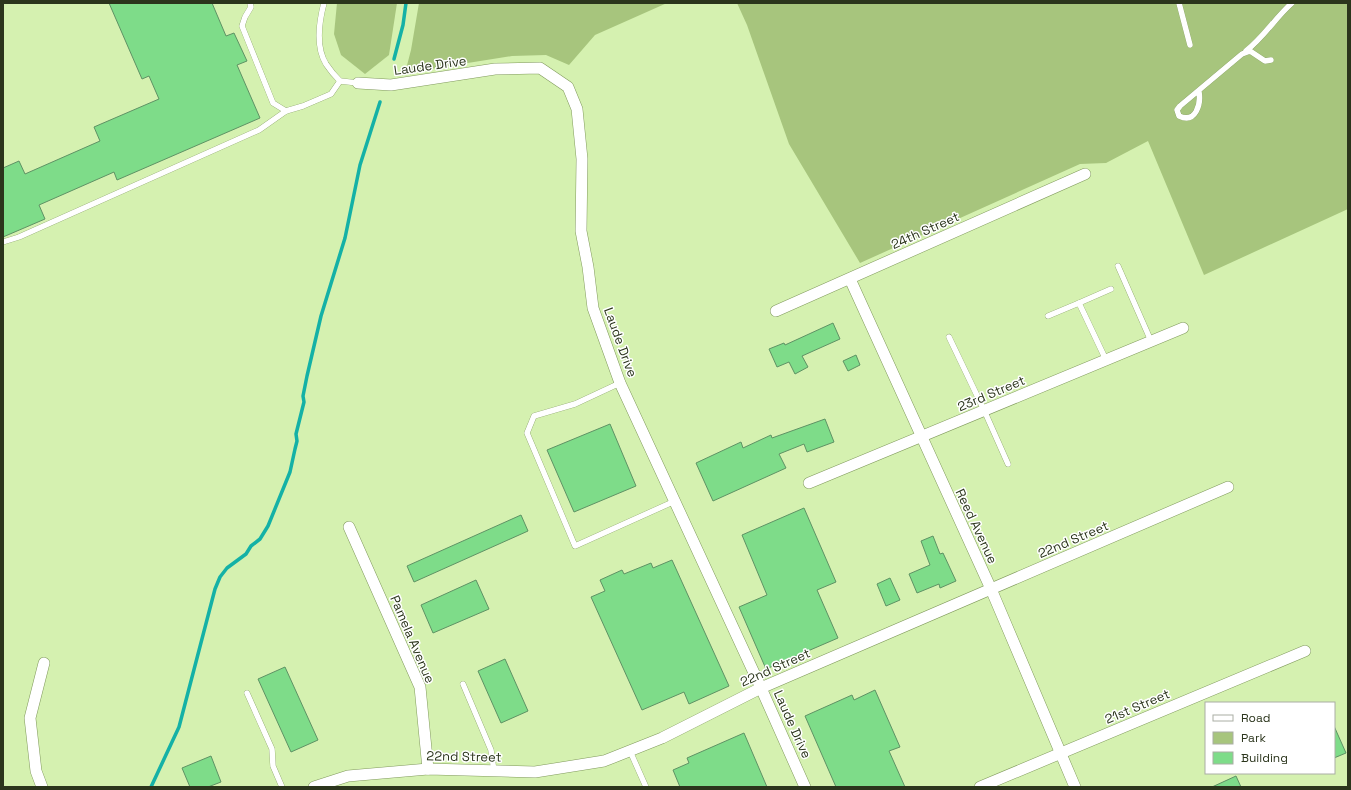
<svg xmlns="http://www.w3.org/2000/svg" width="1351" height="790" viewBox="0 0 1351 790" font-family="'Space Grotesk',sans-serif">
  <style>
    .green { fill: #a7c57d }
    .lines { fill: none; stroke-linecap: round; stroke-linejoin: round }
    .stream { stroke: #14b1a6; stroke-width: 3.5 }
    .building { fill: #7edc89; stroke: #5e9264 }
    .lane-casing { stroke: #819a5d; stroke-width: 6 }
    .street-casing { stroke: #819a5d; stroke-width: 12 }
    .lane { stroke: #fff; stroke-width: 5.5 }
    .street { stroke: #fff; stroke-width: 11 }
    .labels { text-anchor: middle; stroke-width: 3; stroke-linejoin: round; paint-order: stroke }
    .street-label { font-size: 13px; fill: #2b351c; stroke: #fff }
  </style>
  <rect width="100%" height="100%" fill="#d5f1b0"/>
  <g class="green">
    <path d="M337 3H397L389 55 365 74 341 55 334 34Z"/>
    <path d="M419 3H667L595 35 569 65 546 55 512 56 405 73 411 50Z"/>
    <path d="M737 3H1348V209L1204 275 1148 141 1106 163 1080 164 860 263 789 144 747 25Z"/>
  </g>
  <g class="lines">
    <g class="stream">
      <path d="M394 59 403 25 406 3"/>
      <path d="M151 787 179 727 215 589 220 577 227 568 246 554 251 546 260 539 268 526 290 472 295 449 297 441 296 434 304 402 303 396 307 376 321 316 345 238 360 165 380 102"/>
    </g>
  </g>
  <g class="building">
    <path d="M109 3H212L226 36 234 33 247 61 237 65 260 118 117 180 114 172 39 205 45 219 3 237V168L19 161 25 174 100 141 94 127 159 99 149 76 142 79Z"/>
    <path d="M833 323 840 339 802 356 808 367 795 374 789 362 777 367 769 349 784 343 785 345Z"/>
    <path d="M856 355 860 365 848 371 843 361Z"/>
    <path d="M825 419 834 442 807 452 804 444 779 454 786 468 713 501 696 463 741 442 743 448 771 435 772 438Z"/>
    <path d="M610 424 636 486 574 512 547 450Z"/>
    <path d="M804 508 836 582 817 590 838 638 766 669 739 607 767 595 742 535Z"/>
    <path d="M521 515 528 531 414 582 407 566Z"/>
    <path d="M933 536 940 554 943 553 956 581 940 588 939 584 917 593 909 574 930 565 921 541Z"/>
    <path d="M672 560 729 686 689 704 684 692 642 710 591 597 605 591 600 580 622 570 624 574 651 563 653 568Z"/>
    <path d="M890 578 900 600 886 606 877 584Z"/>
    <path d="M476 580 489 609 433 633 421 605Z"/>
    <path d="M505 659 528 711 501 723 478 671Z"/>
    <path d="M285 667 318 740 291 752 258 679Z"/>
    <path d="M875 690 900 747 889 751 905 787H836L805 716 852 695 854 700Z"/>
    <path d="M1334 726 1346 753 1334 758Z"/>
    <path d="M744 733 767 787H680L673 770 689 763 687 758Z"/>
    <path d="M211 756 221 782 208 787H190L182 768Z"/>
    <path d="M1236 776 1241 787H1212Z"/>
  </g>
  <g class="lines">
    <defs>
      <g id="lane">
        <path d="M250 3 251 7 245 17 242 26 273 103 286 111 303 106 331 94 340 81"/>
        <path d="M324 3C319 22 315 46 326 64 330 70 335 76 340 81L358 83"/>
        <path d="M1179 3 1190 45"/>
        <path d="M1246 51C1264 37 1275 18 1292 3"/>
        <path d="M1199 92C1201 104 1196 124 1179 116L1177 110 1180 106 1242 54 1250 51 1265 61 1271 60"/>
        <path d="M3 242 19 237 259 130 286 111"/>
        <path d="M1118 266 1151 341"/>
        <path d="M1079 303 1111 289"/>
        <path d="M1048 316 1079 303 1106 360"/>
        <path d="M949 337 984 410 1008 464"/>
        <path d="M620 383 575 404 534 416 527 433 575 546 675 501"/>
        <path d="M463 684 491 750 494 771"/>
        <path d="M247 693 272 749 273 766 282 787"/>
        <path d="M630 751 646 787"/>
      </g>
      <g id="street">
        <path d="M358 83 391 85 495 69 540 68 568 87 577 109 582 159 581 231 588 267 593 308 620 383 761 688 805 787"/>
        <path d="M850 279 991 589 1075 787"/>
        <path d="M776 311 1085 174"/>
        <path d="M809 483 1183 328"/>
        <path d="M349 527 420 687 428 769"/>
        <path d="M42 787 36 771 30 718 44 663"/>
        <path d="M314 787 348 776 428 769 535 772 604 761 662 738 761 688 1228 487"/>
        <path d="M980 787 1305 651"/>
      </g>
    </defs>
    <use href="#lane" class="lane-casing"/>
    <use href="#street" class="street-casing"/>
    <use href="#lane" class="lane"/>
    <use href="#street" class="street"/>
  </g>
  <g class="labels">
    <g class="street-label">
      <text transform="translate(430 65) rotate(-8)" y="5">Laude Drive</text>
      <text transform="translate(925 230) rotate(-24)" y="5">24th Street</text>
      <text transform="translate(621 342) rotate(70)" y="5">Laude Drive</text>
      <text transform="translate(991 393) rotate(-23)" y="5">23rd Street</text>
      <text transform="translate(977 526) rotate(65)" y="5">Reed Avenue</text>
      <text transform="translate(1073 539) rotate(-23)" y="5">22nd Street</text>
      <text transform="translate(413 639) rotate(67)" y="5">Pamela Avenue</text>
      <text transform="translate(775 667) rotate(-24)" y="5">22nd Street</text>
      <text transform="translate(1137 706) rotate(-23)" y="5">21st Street</text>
      <text transform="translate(793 724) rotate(66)" y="5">Laude Drive</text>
      <text transform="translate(464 756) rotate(1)" y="5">22nd Street</text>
    </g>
  </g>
  <rect width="1351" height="790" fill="none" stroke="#2b351c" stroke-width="8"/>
  <rect x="1205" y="702" width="130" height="72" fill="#ffffff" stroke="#aaaea4"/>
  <rect x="1213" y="715" width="20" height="6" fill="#ffffff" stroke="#aaaea4"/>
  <text x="1241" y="722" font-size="12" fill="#2b351c">Road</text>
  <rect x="1213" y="732" width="20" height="12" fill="#a7c57d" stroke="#aaaea4"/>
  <text x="1241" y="742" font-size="12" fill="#2b351c">Park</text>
  <rect x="1213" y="752" width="20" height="12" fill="#7edc89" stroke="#aaaea4"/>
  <text x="1241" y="762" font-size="12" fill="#2b351c">Building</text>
</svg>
